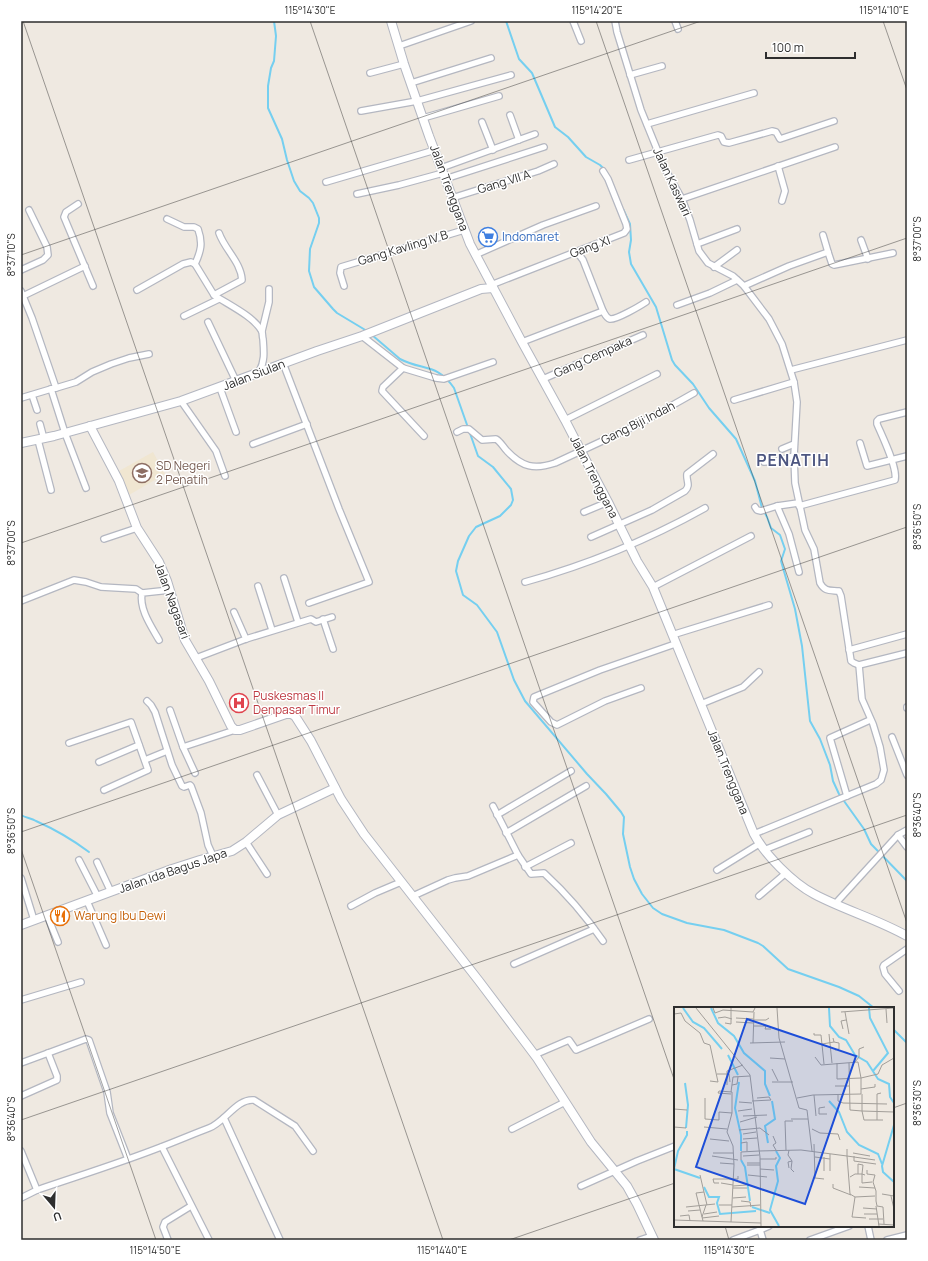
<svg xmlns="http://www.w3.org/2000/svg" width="928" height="1261" viewBox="0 0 928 1261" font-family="Manrope,sans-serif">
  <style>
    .education { fill: #f0e6d1 }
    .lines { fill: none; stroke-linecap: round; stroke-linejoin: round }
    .stream { stroke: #75cff0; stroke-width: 2 }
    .street-casing { stroke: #b4b7c1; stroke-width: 8 }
    .secondary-casing { stroke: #b4b7c1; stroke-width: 10 }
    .street { stroke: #fff; stroke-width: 5.5 }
    .secondary { stroke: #fff; stroke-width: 8 }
    .ticks { fill: none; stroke: #2e2e2e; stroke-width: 1; stroke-opacity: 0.45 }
    .labels { text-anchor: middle; stroke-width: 3; stroke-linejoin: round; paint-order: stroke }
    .street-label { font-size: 12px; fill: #2e2e2e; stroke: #fff }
    .shop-label { font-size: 12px; fill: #366cbe; stroke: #fff; text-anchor: start }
    .education-label { font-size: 12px; fill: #785e54; stroke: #fff; text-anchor: start }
    .health-label { font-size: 12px; fill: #be3a42; stroke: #fff; text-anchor: start }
    .food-label { font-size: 12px; fill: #c56008; stroke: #fff; text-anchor: start }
    .district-label { font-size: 16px; font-weight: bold; letter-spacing: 1px; fill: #4d5680; stroke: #fff }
    .inset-river { fill: none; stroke: #75cff0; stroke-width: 2 }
    .inset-road { fill: none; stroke: #a29e99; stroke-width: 1 }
    .view { fill: #1d4ed8; fill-opacity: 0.15; stroke: #1d4ed8; stroke-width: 2 }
    .inset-edge { fill: none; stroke: #2e2e2e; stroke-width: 2 }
    .neatline { fill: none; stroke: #2e2e2e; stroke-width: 1.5 }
    .ticks-label { font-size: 10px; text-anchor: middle; fill: #2e2e2e }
  </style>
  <rect width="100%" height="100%" fill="#efe9e1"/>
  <path class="education" d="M153 452 165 474 129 495 119 471Z"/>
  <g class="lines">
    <g class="stream">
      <path d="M274 21 276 36 274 61 271 68 268 86V108L282 139 287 160 294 181 300 191 309 198 313 203 319 218V223L310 249 309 271 314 287 333 309 337 313 367 331"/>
      <path d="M506 21 519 59 532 73 555 127 568 137 586 157 600 165 605 170"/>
      <path d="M623 209 630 224 631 240 629 252 631 264 656 307 672 360 675 365 693 384 709 408 736 439 755 481 762 508 767 517 771 528 780 535 785 549 781 561 795 609 802 646 810 721 820 739 830 765 833 781 839 794 864 829 871 844 907 881"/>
      <path d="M372 335 400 359C423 371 437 363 454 388L478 456 493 467 511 489 513 500 511 505 500 516 476 527 469 536 458 561 456 571 463 595 477 605 497 632 514 680 525 701 587 774 606 794 621 812 624 817 623 834 630 867 634 879 642 894 653 908 662 914 687 923 724 930 758 943 763 946 788 969 839 987 859 996 874 1008"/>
      <path d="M21 815C26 818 31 818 36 821 54 829 73 840 89 852"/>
      <path d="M893 1029 907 1043"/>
    </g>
    <defs>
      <g id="street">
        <path d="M573 21 581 41"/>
        <path d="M615 21 617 32 641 110 665 169 682 199 690 220 699 251 708 263 733 276 744 286 769 319 782 344 794 382 797 402 794 456 795 483 805 530 814 549 820 583C825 592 830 590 839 591L841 596 851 661 854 663 859 665 907 653"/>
        <path d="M675 21 678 29"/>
        <path d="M399 46 471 21"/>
        <path d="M370 73 404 64"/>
        <path d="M630 75 662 66"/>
        <path d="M411 83 491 58"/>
        <path d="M361 111 417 101 511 75"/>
        <path d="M510 115 519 140"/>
        <path d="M423 118 499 96"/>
        <path d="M482 122 493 150"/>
        <path d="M647 124 754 93"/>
        <path d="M629 160 718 135 721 136 724 142 729 143 772 131 776 132 780 139 834 121"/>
        <path d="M778 166 785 191 782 201"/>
        <path d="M441 168 535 134"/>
        <path d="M445 179 544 147"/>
        <path d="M326 182 435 150"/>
        <path d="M357 194 399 185 443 173"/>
        <path d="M452 198 538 171 554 164"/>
        <path d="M682 199 835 147"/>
        <path d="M78 204 66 212 64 217 93 286"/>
        <path d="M167 219 184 227H194L198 229C203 243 201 251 195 264L214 295"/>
        <path d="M219 233C225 250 241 262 242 280L214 295C227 304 253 316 261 330 263 332 262 336 263 339 264 352 265 361 259 372"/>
        <path d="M823 235 828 252"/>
        <path d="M861 240 868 259"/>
        <path d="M697 244 737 229"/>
        <path d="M577 252 583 260 603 311C605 314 606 318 610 319 616 320 640 306 646 302"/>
        <path d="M475 255 543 225 596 206"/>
        <path d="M714 267 737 250"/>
        <path d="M21 270 43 260 48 255 47 247 29 210"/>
        <path d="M491 285 624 233 627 229 626 224 608 179 603 171"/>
        <path d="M344 286 340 273 341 267 464 230"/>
        <path d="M744 286 789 266 828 252 832 264 834 265 893 253"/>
        <path d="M137 290 183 264 191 262 195 264"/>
        <path d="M21 291 32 318 56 388 51 389 65 433 86 488"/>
        <path d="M23 296 85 266"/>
        <path d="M677 305 710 293 737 280"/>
        <path d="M184 316 219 299"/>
        <path d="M208 322 236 381"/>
        <path d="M262 331 269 302V289"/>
        <path d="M362 336 403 368 383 387 382 391 424 436"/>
        <path d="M522 342 603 311"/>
        <path d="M283 363 339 509 369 582 309 603"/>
        <path d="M403 368 436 378 444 379 493 362"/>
        <path d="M791 370 907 340"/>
        <path d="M543 379 643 335"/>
        <path d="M56 388 76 382 92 372 111 364 129 358 149 354"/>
        <path d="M220 388 236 432"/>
        <path d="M32 395 37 410"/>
        <path d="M21 398 51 389"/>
        <path d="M734 400 794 382"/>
        <path d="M181 401 216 451 225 476"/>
        <path d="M565 420 657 374"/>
        <path d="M40 424 44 439"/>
        <path d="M457 432 463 429H469L482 440 496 439C501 442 503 447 507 451 522 467 534 470 555 463L641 423 694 393"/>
        <path d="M38 440 51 490"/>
        <path d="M860 443 867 466 907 456"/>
        <path d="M253 444 307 424"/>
        <path d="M782 449 794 444"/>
        <path d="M764 462 776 461 794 456"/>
        <path d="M777 506 789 534 799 572"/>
        <path d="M799 506 895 480C898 468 882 436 877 424V421L879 419 907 412"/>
        <path d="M755 507 757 510 761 511 777 506 798 503"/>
        <path d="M584 512 608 502"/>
        <path d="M591 537 652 510 685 491C691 485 686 481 687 474L713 454"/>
        <path d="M104 539 137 528"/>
        <path d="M284 578 298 622"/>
        <path d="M525 582C590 564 646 541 705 508"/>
        <path d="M258 586 272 630"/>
        <path d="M653 587 751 536"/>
        <path d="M21 601 74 580 86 582 101 587 136 589 142 593"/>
        <path d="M234 612 246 639"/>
        <path d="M323 619 333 649"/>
        <path d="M672 635 769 605"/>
        <path d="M159 640C151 626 139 609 142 593L170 590"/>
        <path d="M849 650 907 634"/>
        <path d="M196 658 246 639 311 619 316 622 332 617"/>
        <path d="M641 688 605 701 557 725 551 722 533 702 534 697 600 670 675 644"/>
        <path d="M147 701 151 705 155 712 172 765 182 786 184 787 190 785 191 786 201 813 208 845 213 856"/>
        <path d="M701 704 743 687 759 672"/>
        <path d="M907 707V708"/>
        <path d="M170 710 183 747"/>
        <path d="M892 737 907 775"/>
        <path d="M69 743 131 722 148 770 104 790"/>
        <path d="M145 760 167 751"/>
        <path d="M99 762 139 745"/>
        <path d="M195 773 183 747 235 730"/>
        <path d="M257 775 278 815"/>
        <path d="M847 796 830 738 870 720"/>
        <path d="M493 806 518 855"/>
        <path d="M497 815 571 771"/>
        <path d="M506 833 586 786"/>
        <path d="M754 834 876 784 881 780 884 770 880 747 873 724 862 699 859 665"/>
        <path d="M898 835 907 847"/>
        <path d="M246 842 267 874"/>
        <path d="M764 850 809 832"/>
        <path d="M79 860 98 897"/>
        <path d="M97 862 111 892"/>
        <path d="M525 867 571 843"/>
        <path d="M717 870 759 844"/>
        <path d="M21 878 34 920"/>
        <path d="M413 896 448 880 455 878 468 876 518 855 531 874 544 873C568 895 585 915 603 941"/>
        <path d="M759 896 786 873"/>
        <path d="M87 901 106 945"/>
        <path d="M835 904 898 835 907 830"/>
        <path d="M351 906 375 893 401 882"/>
        <path d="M47 915 58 942"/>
        <path d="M514 964 594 929"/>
        <path d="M899 991 885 974 883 967 884 965 907 949"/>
        <path d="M21 1000 81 982"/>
        <path d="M534 1055 569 1040 576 1050 649 1019"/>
        <path d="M21 1063 86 1039 89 1040 107 1092 110 1113 128 1159"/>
        <path d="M21 1096 57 1080V1076L48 1053"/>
        <path d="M224 1118 280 1240"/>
        <path d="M512 1129 565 1102"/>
        <path d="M162 1147 209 1240"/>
        <path d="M21 1151 37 1190"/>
        <path d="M581 1186 637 1161 675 1146"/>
        <path d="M21 1198 37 1190C78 1176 120 1163 161 1147 177 1141 193 1134 209 1128 225 1122 237 1098 254 1100L295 1126 313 1151"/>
        <path d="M868 1226 871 1240"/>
        <path d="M760 1230 769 1226"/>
        <path d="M168 1240 163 1227 165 1222 191 1206"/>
        <path d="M640 1240 652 1236"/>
        <path d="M733 1240 760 1230 763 1240"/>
        <path d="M810 1240 849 1226"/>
        <path d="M887 1240 907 1235"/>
      </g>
      <g id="secondary">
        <path d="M391 21 404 64 429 136 470 244 522 342 565 420 581 451 608 502 637 561 653 587 754 834C765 855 793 883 814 894 844 910 877 919 907 936"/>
        <path d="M90 426 119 481 137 528 159 562 167 581 185 640 209 681 231 726 235 730H240L286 714H291L295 716 311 741 341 799 364 834 479 981 537 1058 591 1142 627 1186 637 1204 654 1240"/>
        <path d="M21 443 54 436 181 401 317 351 362 336 481 289 493 288"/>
        <path d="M21 925 172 869 200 860 232 851 246 842 278 815 335 788"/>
      </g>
    </defs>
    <use href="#street" class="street-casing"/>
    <use href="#secondary" class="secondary-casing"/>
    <use href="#street" class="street"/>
    <use href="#secondary" class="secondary"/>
  </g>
  <path class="ticks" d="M23 21 443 1240M310 21 675 1082M596 21 907 923M883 21 907 90M21 255 701 21M21 543 907 238M21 832 907 527M21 849 156 1240M893 1108 907 1103M21 1120 907 815M725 1226 729 1240M509 1240 675 1183"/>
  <defs>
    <symbol id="supermarket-ring" viewBox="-11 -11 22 22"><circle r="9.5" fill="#fff" stroke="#3f7fe0" stroke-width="1.5"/><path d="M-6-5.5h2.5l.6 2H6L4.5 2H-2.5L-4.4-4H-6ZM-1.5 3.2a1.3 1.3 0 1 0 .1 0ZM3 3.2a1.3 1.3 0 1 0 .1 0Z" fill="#3f7fe0"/></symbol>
    <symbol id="school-ring" viewBox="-11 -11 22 22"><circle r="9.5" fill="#fff" stroke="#8d6e63" stroke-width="1.5"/><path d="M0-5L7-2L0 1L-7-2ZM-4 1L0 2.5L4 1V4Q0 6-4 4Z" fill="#8d6e63"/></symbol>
    <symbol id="hospital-ring" viewBox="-11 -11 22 22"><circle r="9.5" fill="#fff" stroke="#e0444e" stroke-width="1.5"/><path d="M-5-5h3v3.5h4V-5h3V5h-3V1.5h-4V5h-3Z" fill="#e0444e"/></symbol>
    <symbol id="restaurant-ring" viewBox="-11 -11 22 22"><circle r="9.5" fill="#fff" stroke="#e8710a" stroke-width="1.5"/><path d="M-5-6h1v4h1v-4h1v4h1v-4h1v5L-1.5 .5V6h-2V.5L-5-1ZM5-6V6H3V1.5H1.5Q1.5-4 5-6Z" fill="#e8710a"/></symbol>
  </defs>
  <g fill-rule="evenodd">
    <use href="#supermarket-ring" x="477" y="226" width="22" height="22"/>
    <use href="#school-ring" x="131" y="462" width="22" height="22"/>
    <use href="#hospital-ring" x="228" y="692" width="22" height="22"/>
    <use href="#restaurant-ring" x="49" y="905" width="22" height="22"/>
  </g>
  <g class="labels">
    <g class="street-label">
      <text transform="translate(504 182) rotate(-17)" y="4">Gang VII A</text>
      <text transform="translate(672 182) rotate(65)" y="4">Jalan Kaswari</text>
      <text transform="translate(449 188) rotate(70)" y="4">Jalan Trenggana</text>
      <text transform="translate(590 247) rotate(-20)" y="4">Gang XI</text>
      <text transform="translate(403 248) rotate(-17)" y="4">Gang Kavling IV B</text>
      <text transform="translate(593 357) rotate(-24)" y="4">Gang Cempaka</text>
      <text transform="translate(254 375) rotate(-21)" y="4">Jalan Siulan</text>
      <text transform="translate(638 423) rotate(-27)" y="4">Gang Biji Indah</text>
      <text transform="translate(594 477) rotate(63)" y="4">Jalan Trenggana</text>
      <text transform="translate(172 601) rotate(70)" y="4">Jalan Nagasari</text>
      <text transform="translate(728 772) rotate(68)" y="4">Jalan Trenggana</text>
      <text transform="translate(173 871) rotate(-19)" y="4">Jalan Ida Bagus Japa</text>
    </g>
    <g class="shop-label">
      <text x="502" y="241">Indomaret</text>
    </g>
    <g class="education-label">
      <text x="156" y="470">SD Negeri<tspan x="156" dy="14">2 Penatih</tspan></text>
    </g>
    <g class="health-label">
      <text x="253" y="700">Puskesmas II<tspan x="253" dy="14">Denpasar Timur</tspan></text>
    </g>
    <g class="food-label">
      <text x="74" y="920">Warung Ibu Dewi</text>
    </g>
    <g class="district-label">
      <text x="793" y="466">PENATIH</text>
    </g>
  </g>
  <g transform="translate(674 1007)">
    <rect width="220" height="220" fill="#efe9e1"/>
    <path class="inset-river" d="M9 1 19 15 30 21 48 42M37 1 44 16 60 29 70 46 91 64V77L96 89M155 1 156 19 165 30 172 33 181 48 193 55 204 72 215 77 216 90 220 96M195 1 196 11 214 46 199 64M54 48 64 68M65 75 61 101 67 128V144M11 76 14 98 12 121M155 94 165 105 173 125 185 138 204 147 208 157M220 118 208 159 209 165 220 175M13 124V128L4 144 0 162 26 171M94 136 91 119 101 112 98 94M102 144 106 151 102 159 104 174 96 203 105 219M67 153 71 160 76 194M30 180 35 190H45L43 196 46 207 82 204M78 200 96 206"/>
    <path class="inset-road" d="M22 1 76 68 86 150 87 219M39 1 41 6 49 3 79 5 81 1M103 1 105 31 125 101 133 103 138 144M212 2 213 16M167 5 220 1M171 5 175 27M0 7 7 6 11 14 26 26 30 36 36 38 44 75 36 74M44 11 51 10 58 12M62 11 79 12M79 13H92L95 11M62 15 79 16M51 16 57 17V1M79 19H92L91 22H97M169 22 167 14 172 13M140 26V28H147L150 57M155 27 158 56M160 35 165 36V42L161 43M76 36 111 35M79 36 80 5M148 37 160 35 159 31M141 50 147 58 184 55 187 71M96 51 111 52M181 55 185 50V42L190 40M163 56V72L187 71M175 56 176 103 188 104 190 113H209M98 62 104 74M43 67H55L56 75M98 75H119M53 78V64L69 58M58 78 63 77 64 70M161 79H176M187 82 201 80V77M57 85 59 70 76 69M44 86 45 84 58 85V106L53 125 59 139 60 158 57 215M44 86 57 87M188 87V104L220 105M140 88 142 109M164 88V94L169 96 213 97M31 91V112L45 113V105L58 106M123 91 139 88 187 87V71L204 67 208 58 220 51M78 94 97 93 95 90 83 91M65 95 78 96M151 100 145 101V107H153M0 102 13 103M64 104 78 102M69 109 93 108M117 112H134M203 113V87L207 86M66 115 83 110M0 120 12 121M30 120 53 122M138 122 146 126 164 127 166 133M65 123 86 121 95 128M69 127 82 125M99 129 102 136 99 138 102 143M36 132 55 134M69 132 83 131M67 136 73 135V144M140 137 141 171 150 172M173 142V149L201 153M112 143 111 114H119M85 144 127 143 173 149 176 187 181 190 201 189M39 146H59M179 146 196 149M38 149 64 153M69 149 85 148M180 149V154L202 157M141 150 156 152M86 152H102V150M67 153V145L85 144M118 154 117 162 120 165M46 156 60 157M73 156H86M73 158H86M115 161 114 155 118 154 114 148 115 143M86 162 100 163M193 163V167L201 168 199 175 202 184V194L203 199 209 200 210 217M150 164V150M156 164V147M26 168 33 198M74 168 93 170M191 168 188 167V176L198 175M176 170 181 167H188L189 158 184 157V167M45 176H40L39 172H64V169M47 176 59 178M159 177V181L177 188M59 179 72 178M185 180 201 181M59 181H73M208 187 220 189M217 189 220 202M181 190 178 210 192 211M59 191 72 190M67 194 76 195 77 200M45 198H58M202 199 205 219M12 200 41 197M58 200 86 198M189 201 203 202M14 204 26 203M30 207 43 205M190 207H203M6 209 15 208 16 214M28 210 32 198M28 211 45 209M195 212H209M0 213 87 216M29 214 22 186 30 185M204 217 220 218"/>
    <path class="view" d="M73 12 182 49 131 197 22 160Z"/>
    <rect width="220" height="220" class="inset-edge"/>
  </g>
  <rect width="928" height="1261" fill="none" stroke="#ffffff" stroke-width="44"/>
  <g transform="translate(54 1207) rotate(161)" stroke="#ffffff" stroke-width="3" paint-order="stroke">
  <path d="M0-3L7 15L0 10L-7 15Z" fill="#2e2e2e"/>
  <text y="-6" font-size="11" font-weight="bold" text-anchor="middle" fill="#2e2e2e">U</text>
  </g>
  <path d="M766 52v6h89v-6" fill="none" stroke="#2e2e2e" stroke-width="2"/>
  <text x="772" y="52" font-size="12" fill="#2e2e2e" stroke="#ffffff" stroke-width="3" paint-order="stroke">100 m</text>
  <rect x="22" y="22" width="884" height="1217" class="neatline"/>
  <g class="ticks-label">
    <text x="310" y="14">115°14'30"E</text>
    <text x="597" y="14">115°14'20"E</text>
    <text x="884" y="14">115°14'10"E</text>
    <text transform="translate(917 239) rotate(-90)" y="4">8°37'00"S</text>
    <text transform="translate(11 255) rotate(-90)" y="4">8°37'10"S</text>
    <text transform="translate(917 527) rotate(-90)" y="4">8°36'50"S</text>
    <text transform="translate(11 543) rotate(-90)" y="4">8°37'00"S</text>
    <text transform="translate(917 815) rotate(-90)" y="4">8°36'40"S</text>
    <text transform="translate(11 831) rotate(-90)" y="4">8°36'50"S</text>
    <text transform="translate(917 1103) rotate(-90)" y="4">8°36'30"S</text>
    <text transform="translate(11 1119) rotate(-90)" y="4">8°36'40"S</text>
    <text x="155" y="1254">115°14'50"E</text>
    <text x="442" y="1254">115°14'40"E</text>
    <text x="729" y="1254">115°14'30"E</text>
  </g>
</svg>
